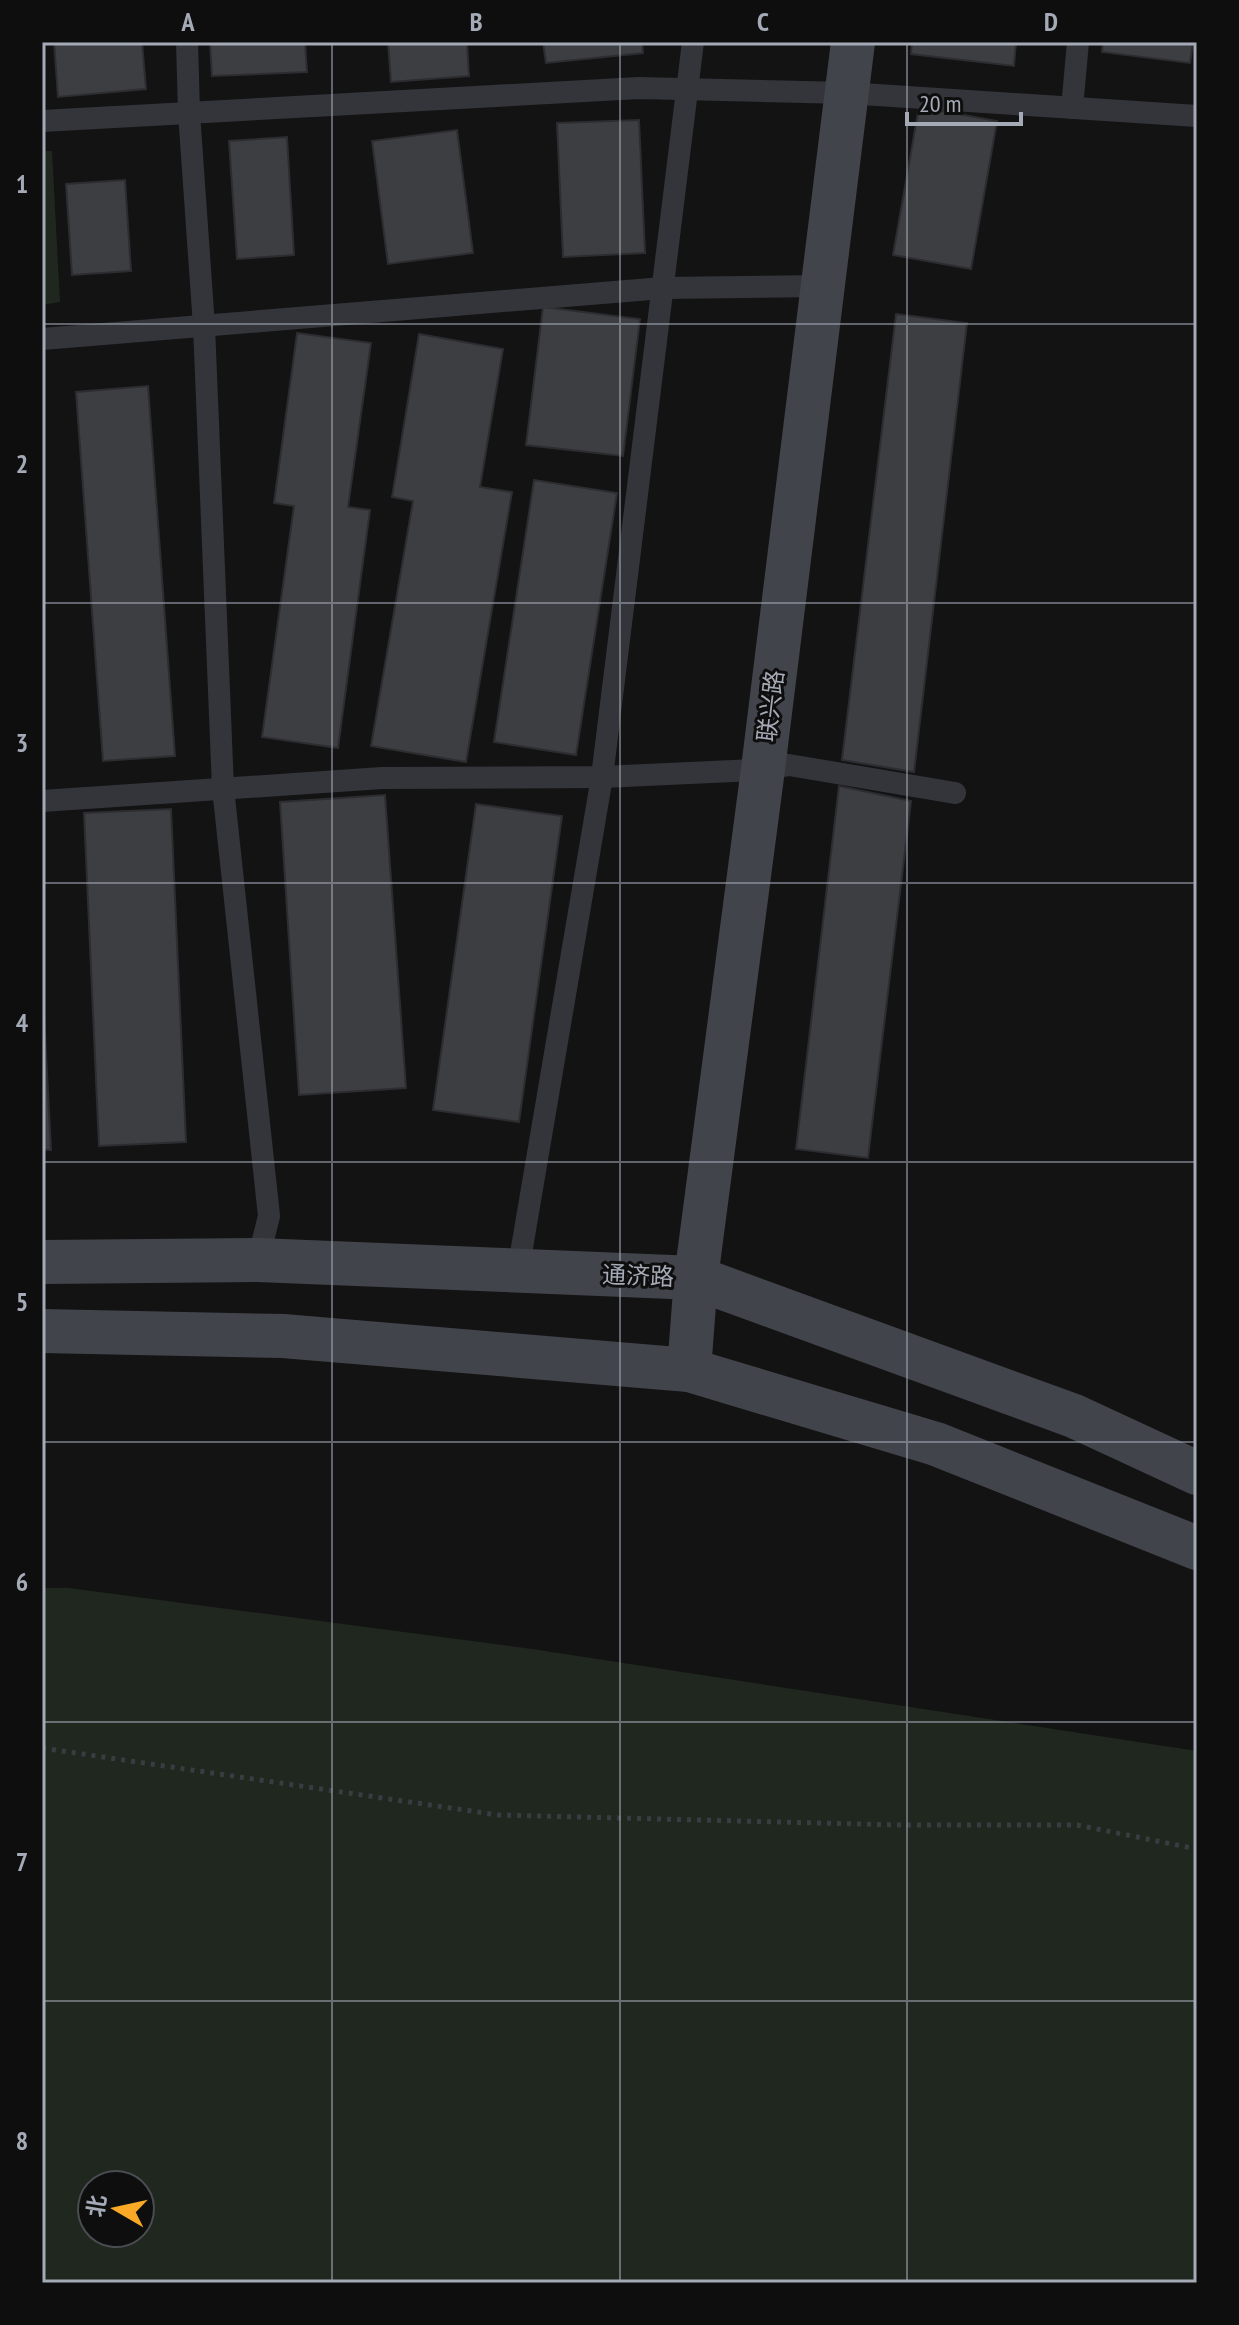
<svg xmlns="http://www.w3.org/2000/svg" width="1239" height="2325" viewBox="0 0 1239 2325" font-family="'PT Sans Narrow','Noto Sans SC',sans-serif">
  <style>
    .green { fill: #1f271f; fill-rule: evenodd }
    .building { fill: #3d3e42; stroke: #2d2d31; stroke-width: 2 }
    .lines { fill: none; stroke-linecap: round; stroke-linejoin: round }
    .path { stroke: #393c41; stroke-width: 5; stroke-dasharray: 4 6; stroke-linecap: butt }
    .lane { stroke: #33353a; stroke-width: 22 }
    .secondary { stroke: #41444a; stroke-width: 44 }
    .grid { fill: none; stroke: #a4aab6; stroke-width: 2; stroke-opacity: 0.55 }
    .labels { text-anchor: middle; stroke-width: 6; stroke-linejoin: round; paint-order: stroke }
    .street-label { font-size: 24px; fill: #a4aab6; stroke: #0e0e0f }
    .neatline { fill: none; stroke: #a4aab6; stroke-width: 3 }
    .grid-label { font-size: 26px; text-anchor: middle; font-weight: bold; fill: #a4aab6 }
  </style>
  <rect width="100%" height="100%" fill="#131314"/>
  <g class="green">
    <path d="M42 151H52L60 302 42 305Z"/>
    <path d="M42 1588H69L532 1649 1197 1751V2283H42ZM92 2185H140V2233H92Z"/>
  </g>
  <g class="building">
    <path d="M54 42H142L146 89 58 97Z"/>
    <path d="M210 42H305L307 72 212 76Z"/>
    <path d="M388 42H467L469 76 391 82Z"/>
    <path d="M543 42H642L643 53 546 63Z"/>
    <path d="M912 42H1016L1014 66 911 54Z"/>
    <path d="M1103 42H1193L1190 63 1102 52Z"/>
    <path d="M919 107 997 121 971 269 893 255Z"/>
    <path d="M639 120 645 253 563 257 557 123Z"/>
    <path d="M457 130 473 253 388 264 372 141Z"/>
    <path d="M287 137 294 255 237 259 229 141Z"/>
    <path d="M125 180 131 271 72 275 66 184Z"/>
    <path d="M543 307 640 319 623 456 526 445Z"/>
    <path d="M896 314 967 323 914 772 842 760Z"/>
    <path d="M297 333 371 343 348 507 370 510 338 748 262 737 294 506 274 503Z"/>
    <path d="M419 334 503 349 480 487 512 492 466 762 371 746 413 501 392 497Z"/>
    <path d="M148 386 175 756 103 761 76 392Z"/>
    <path d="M534 480 617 493 576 755 494 742Z"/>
    <path d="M839 786 911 801 868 1158 796 1149Z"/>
    <path d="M385 795 406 1088 299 1095 280 802Z"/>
    <path d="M476 804 562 816 519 1122 433 1110Z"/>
    <path d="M171 809 186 1142 99 1146 84 813Z"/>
    <path d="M42 975 51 1150H42Z"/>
  </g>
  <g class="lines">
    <path class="path" d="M42 1748 498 1815 897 1825H1077L1197 1849"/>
    <g class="lane">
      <path d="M187 42 189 113 204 326 223 788 269 1216 258 1260"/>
      <path d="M1072 108 1078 42"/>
      <path d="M42 121 639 88 847 93 1197 116"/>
      <path d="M42 339 663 288 823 286"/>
      <path d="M42 801 382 778 602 777 755 770 789 765 955 793"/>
      <path d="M518 1271 602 777 693 42"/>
    </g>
    <g class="secondary">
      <path d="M42 1262 258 1260 696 1278 1074 1416 1197 1473"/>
      <path d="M42 1331 283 1336 689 1370 936 1444 1197 1548"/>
      <path d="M689 1370 696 1278 763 769 853 42"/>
    </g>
  </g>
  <path class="grid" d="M332 42V2283M620 42V2283M907 42V2283M42 324H1197M42 603H1197M42 883H1197M42 1162H1197M42 1442H1197M42 1722H1197M42 2001H1197"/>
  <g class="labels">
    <g class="street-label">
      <text transform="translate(771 706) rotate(-83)" y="8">联兴路</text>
      <text transform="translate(638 1276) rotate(2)" y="8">通济路</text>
    </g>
  </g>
  <rect width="1239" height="2325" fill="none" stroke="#0e0e0f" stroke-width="88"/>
  <g transform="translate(116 2209) rotate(279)"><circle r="38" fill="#0e0e0f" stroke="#4a4c52" stroke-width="2"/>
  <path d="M0-6L14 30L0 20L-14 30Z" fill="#f9a926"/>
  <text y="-12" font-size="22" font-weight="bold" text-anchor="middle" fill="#a4aab6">北</text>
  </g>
  <path d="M907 112v12h114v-12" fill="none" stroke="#a4aab6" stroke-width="4"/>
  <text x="919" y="112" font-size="24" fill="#a4aab6" stroke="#0e0e0f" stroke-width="6" paint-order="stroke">20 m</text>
  <rect x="44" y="44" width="1151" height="2237" class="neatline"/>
  <g class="grid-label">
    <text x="188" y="31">A</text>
    <text x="476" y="31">B</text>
    <text x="763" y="31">C</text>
    <text x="1051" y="31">D</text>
    <text x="22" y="193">1</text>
    <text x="22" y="473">2</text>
    <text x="22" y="752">3</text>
    <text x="22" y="1032">4</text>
    <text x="22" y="1311">5</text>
    <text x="22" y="1591">6</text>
    <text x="22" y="1871">7</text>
    <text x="22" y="2150">8</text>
  </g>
</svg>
